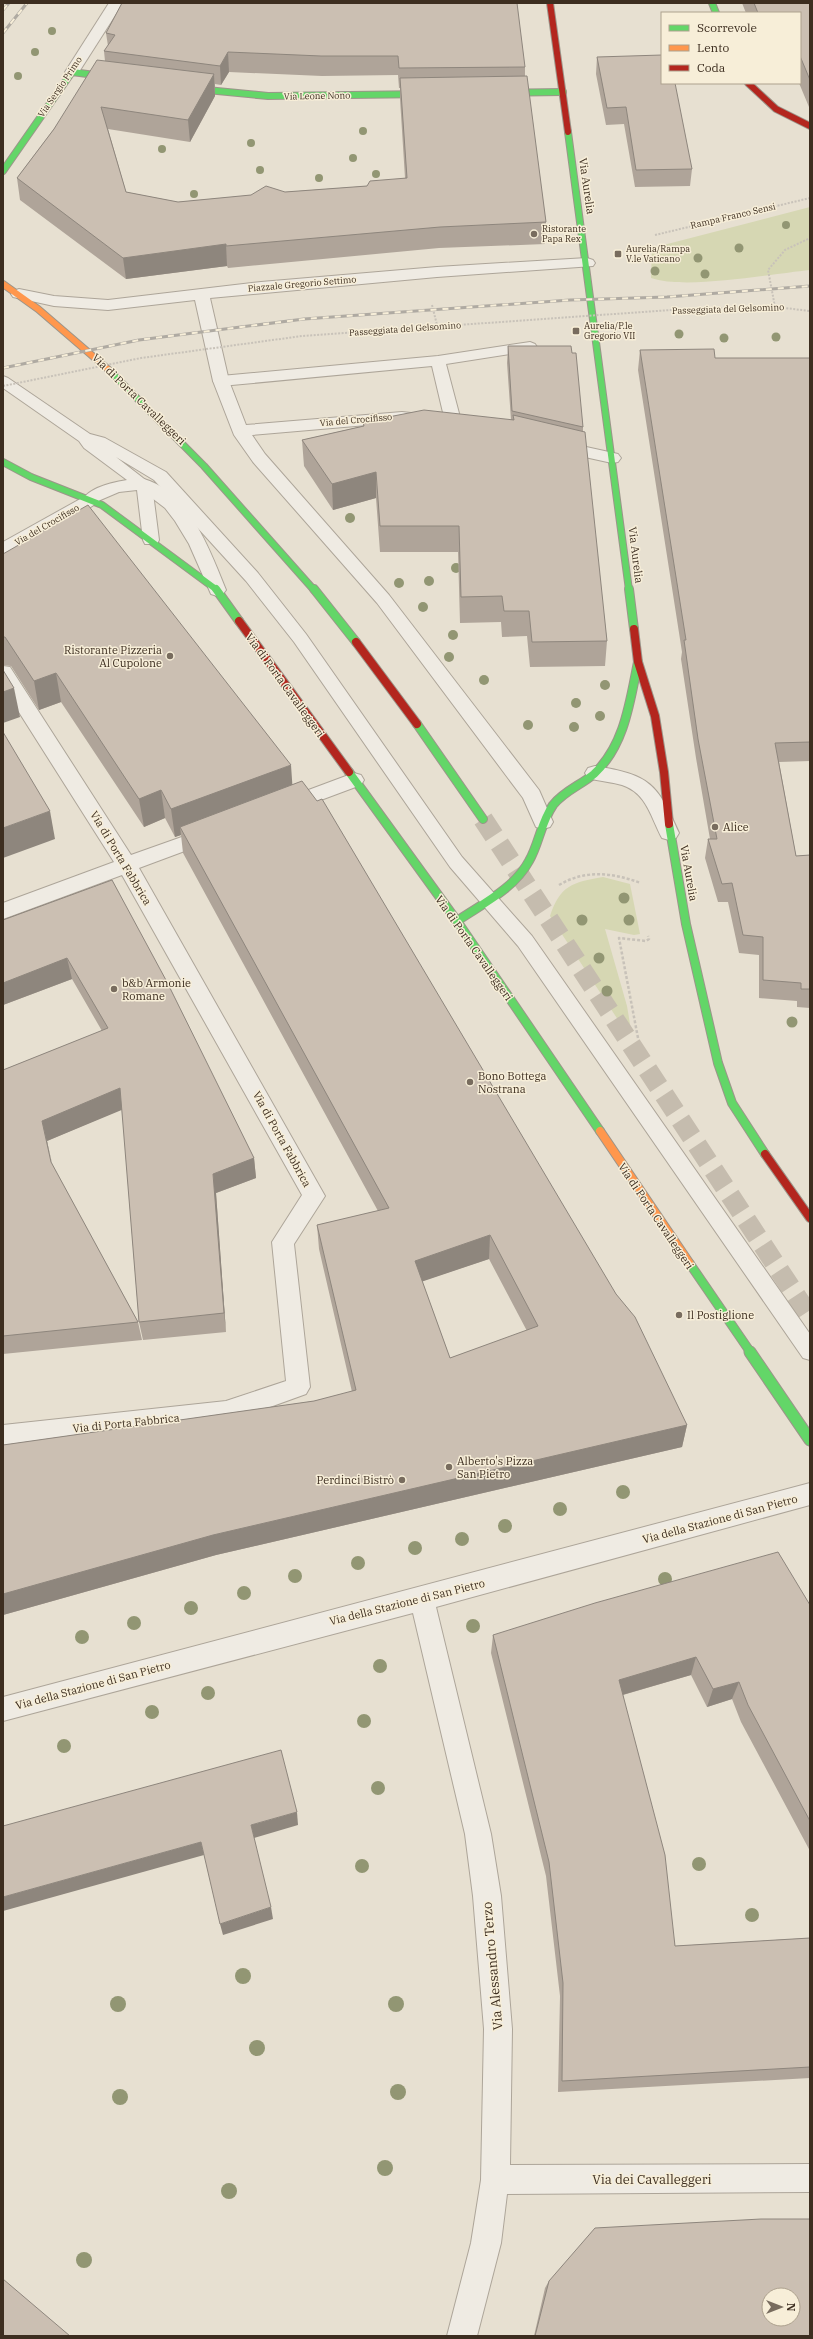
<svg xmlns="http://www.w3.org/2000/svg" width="813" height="2339" viewBox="0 0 813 2339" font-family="'IBM Plex Serif',serif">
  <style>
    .green { fill: #d6d7b3 }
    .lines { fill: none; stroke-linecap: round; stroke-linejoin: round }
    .primary-tunnel { stroke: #c5bcae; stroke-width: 20; stroke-dasharray: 20 10; stroke-linecap: butt }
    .lane-casing { stroke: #ada599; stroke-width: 2 }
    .street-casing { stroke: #ada599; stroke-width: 2 }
    .fast-far2-casing { stroke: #9c958a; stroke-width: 8 }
    .fast-far1-casing { stroke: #9c958a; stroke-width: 10 }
    .fast-casing { stroke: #9c958a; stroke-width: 13 }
    .slow-far1-casing { stroke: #9c958a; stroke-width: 8 }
    .slow-casing { stroke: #9c958a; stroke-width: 10 }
    .jam-far1-casing { stroke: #9c958a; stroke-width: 8 }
    .jam-casing { stroke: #9c958a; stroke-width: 10 }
    .path-far1 { stroke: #c8c2b9; stroke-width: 2; stroke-dasharray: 2 1.5; stroke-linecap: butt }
    .path { stroke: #c8c2b9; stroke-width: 2.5; stroke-dasharray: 3 2; stroke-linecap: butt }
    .lane { fill: #efebe3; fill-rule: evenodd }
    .street { fill: #efebe3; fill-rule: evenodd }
    .fast-far2 { stroke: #63d668; stroke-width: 6 }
    .fast-far1 { stroke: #63d668; stroke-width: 8 }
    .fast { stroke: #63d668; stroke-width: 11 }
    .slow-far1 { stroke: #ff974d; stroke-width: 6 }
    .slow { stroke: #ff974d; stroke-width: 8 }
    .jam-far1 { stroke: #b3261e; stroke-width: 6 }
    .jam { stroke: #b3261e; stroke-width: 8 }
    .rail-casing { stroke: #afaaa2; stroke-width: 3 }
    .rail { stroke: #f7eed8; stroke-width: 2; stroke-dasharray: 6; stroke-linecap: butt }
    .path-bridge { stroke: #c8c2b9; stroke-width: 2; stroke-dasharray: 2 1.5; stroke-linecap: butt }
    .tree { fill: #929673 }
    .wall { fill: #afa499; fill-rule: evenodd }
    .shaded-wall { fill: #8e867d }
    .building { fill: #cbbfb2; stroke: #8e867d; fill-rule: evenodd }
    .poi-dot { fill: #786c5e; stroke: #f7eed8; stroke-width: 1.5 }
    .labels { text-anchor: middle; stroke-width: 3; stroke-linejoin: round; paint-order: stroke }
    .far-street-label { font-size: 9px; fill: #3d2e20; stroke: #f7eed8 }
    .far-poi-label { font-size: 9px; fill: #3d2e20; stroke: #f7eed8; text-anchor: start }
    .street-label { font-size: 11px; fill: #3d2e20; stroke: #f7eed8 }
    .poi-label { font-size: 11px; fill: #3d2e20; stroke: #f7eed8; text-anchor: start }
    .near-street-label { font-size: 13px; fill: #3d2e20; stroke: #f7eed8 }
  </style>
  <rect width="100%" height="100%" fill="#e7e0d1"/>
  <g class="green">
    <path d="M810 207V270C770 274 686 290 651 278L652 248Z"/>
    <path d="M603 877 630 884 640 934 634 935 605 929 627 1006 631 1030 626 1032 550 916C560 886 572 882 603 877Z"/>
  </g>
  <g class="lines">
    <path class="primary-tunnel" d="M483 819 810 1317"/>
    <defs>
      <g id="lane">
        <path d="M530 342 535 344 537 347 535 350 446 364 461 421 458 424H448L445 421 432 366 221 386 216 384 213 381 216 378 221 376 438 356Z"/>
        <path d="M3 376 8 378 90 434 105 438 166 472 258 573 306 634 462 857 532 936 810 1334V1360L803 1358 518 946 450 867 294 642 246 581 154 480 116 457 152 485 159 540 157 544H145L143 540 137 490 119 492 91 504 85 503 83 499C91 487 114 482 127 480L84 448 79 441 3 388Z"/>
      </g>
      <g id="street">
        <path d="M109 3H123L77 75H67L65 72Z"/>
        <path d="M587 258 593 260 595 263 593 266 437 277 210 298 229 381 246 425 402 412 420 414 422 418 420 422H402L252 435 265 454 389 595 539 790 553 822 550 827 543 829 536 827 523 798 377 603 253 462 234 435 213 381 195 300 108 310 54 306 13 297 11 294 13 291 19 289 54 296 108 300 261 282 437 267Z"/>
        <path d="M559 441 618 454 621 458 618 462 612 463 553 450 551 446 553 442Z"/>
        <path d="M144 479C190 492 210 551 226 590L223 594 217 596 211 594 189 544 175 521 165 508 135 485 138 481Z"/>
        <path d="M91 493 97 495 100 499 97 503 54 530 3 556V542Z"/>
        <path d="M3 666 10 667 131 855 210 827 217 829 220 834 217 839 139 868 325 1196 294 1244 310 1387 306 1394 226 1423 3 1447V1425L226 1401 286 1381 272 1242 302 1195 122 875 3 919V903L114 862 3 687Z"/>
        <path d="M595 766C650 775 657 783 679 833L676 838 669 840 662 838C651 818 647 793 622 785 611 782 599 781 588 778L585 773 588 768Z"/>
        <path d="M354 773 361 775 364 780 361 785 286 813 279 811 276 806 279 801Z"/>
        <path d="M810 1483V1505L436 1607 491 1834 501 1896 512 2029 510 2165 810 2164V2192L507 2194 501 2243 477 2336H447L471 2243 481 2180 484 2029 473 1896 465 1834 413 1613 3 1721V1697Z"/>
      </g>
      <g id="fast-far2">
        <path d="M712 3 716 13"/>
        <path d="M186 88 268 96 429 94"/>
        <path d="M499 93 563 92"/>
        <path d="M568 132 629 590"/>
        <path d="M3 171 72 72 118 78"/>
        <path d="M110 371 204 466 314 590"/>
        <path d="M3 462 31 477 102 505 217 590"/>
      </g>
      <g id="fast-far1">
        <path d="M216 589 239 621"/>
        <path d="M314 589 356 642"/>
        <path d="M629 589 634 629"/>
        <path d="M417 724 483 819"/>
        <path d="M349 772 457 921 600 1131"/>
        <path d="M669 824 686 924 718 1063 732 1103 765 1154"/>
        <path d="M457 921C482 904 514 889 529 861 539 844 541 822 553 805 564 791 581 785 594 774 625 745 630 701 638 662"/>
        <path d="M690 1264 751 1353"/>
      </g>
      <path id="fast" d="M750 1352 810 1440"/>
      <path id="slow-far1" d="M3 284 38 309 110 371"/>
      <path id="slow" d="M600 1131 690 1264"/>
      <g id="jam-far1">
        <path d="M550 3 568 132"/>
        <path d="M748 83 776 109 810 126"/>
      </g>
      <g id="jam">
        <path d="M239 621 349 772"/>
        <path d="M634 629 638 662 655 716 664 772 669 824"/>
        <path d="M356 642 417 724"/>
        <path d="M765 1154 810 1218"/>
      </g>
    </defs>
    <use href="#lane" class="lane-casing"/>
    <use href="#street" class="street-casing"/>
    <use href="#fast-far2" class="fast-far2-casing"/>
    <use href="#fast-far1" class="fast-far1-casing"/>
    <use href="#fast" class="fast-casing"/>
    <use href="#slow-far1" class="slow-far1-casing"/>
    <use href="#slow" class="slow-casing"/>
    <use href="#jam-far1" class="jam-far1-casing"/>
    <use href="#jam" class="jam-casing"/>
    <g class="path-far1">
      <path d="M655 235 810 198"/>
      <path d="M432 305 438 329"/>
      <path d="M775 307 768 270 785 250 810 238"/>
      <path d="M671 310 768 306 810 311"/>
    </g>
    <g class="path">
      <path d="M559 885C586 869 613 873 641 883"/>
      <path d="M638 1038 619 938 646 941 649 939 648 936"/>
    </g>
    <use href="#lane" class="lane"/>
    <use href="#street" class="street"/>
    <use href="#fast-far2" class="fast-far2"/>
    <use href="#fast-far1" class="fast-far1"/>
    <use href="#fast" class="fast"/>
    <use href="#slow-far1" class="slow-far1"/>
    <use href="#slow" class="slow"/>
    <use href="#jam-far1" class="jam-far1"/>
    <use href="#jam" class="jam"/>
    <defs>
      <g id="rail">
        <path d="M3 10 9 3"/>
        <path d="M3 33 27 3"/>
        <path d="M3 368 139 340 304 319 570 300 667 297 810 286"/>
      </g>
    </defs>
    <use href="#rail" class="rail-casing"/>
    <use href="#rail" class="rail"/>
    <path class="path-bridge" d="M3 386 141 358 302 336 671 310"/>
  </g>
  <g class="tree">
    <circle cx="52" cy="31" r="4"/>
    <circle cx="35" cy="52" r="4"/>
    <circle cx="18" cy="76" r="4"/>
    <circle cx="363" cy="131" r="4"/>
    <circle cx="251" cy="143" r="4"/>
    <circle cx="162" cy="149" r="4"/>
    <circle cx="353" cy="158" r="4"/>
    <circle cx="260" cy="170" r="4"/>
    <circle cx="376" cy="174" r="4"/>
    <circle cx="319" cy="178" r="4"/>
    <circle cx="194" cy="194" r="4"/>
    <circle cx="786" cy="225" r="4"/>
    <circle cx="739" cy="248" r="4.5"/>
    <circle cx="698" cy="258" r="4.5"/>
    <circle cx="655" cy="271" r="4.5"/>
    <circle cx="705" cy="274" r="4.5"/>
    <circle cx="679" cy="334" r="4.5"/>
    <circle cx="776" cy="337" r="4.5"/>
    <circle cx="724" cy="338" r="4.5"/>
    <circle cx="350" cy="518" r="5"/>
    <circle cx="456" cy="568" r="5"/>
    <circle cx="429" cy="581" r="5"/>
    <circle cx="399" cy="583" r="5"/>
    <circle cx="423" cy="607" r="5"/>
    <circle cx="453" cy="635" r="5"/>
    <circle cx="449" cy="657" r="5"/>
    <circle cx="484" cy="680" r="5"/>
    <circle cx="605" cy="685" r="5"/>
    <circle cx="576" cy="703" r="5"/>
    <circle cx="600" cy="716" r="5"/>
    <circle cx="528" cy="725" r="5"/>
    <circle cx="574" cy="727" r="5"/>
    <circle cx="624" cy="898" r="5.5"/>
    <circle cx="582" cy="920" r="5.5"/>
    <circle cx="629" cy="920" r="5.5"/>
    <circle cx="599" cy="958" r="5.5"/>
    <circle cx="607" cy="991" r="5.5"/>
    <circle cx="792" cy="1022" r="5.5"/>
    <circle cx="623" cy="1492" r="7"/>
    <circle cx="560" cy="1509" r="7"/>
    <circle cx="505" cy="1526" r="7"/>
    <circle cx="462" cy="1539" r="7"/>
    <circle cx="415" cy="1548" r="7"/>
    <circle cx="358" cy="1563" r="7"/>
    <circle cx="295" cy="1576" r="7"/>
    <circle cx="665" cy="1579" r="7"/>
    <circle cx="244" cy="1593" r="7"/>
    <circle cx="191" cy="1608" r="7"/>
    <circle cx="134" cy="1623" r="7"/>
    <circle cx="473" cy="1626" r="7"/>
    <circle cx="82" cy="1637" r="7"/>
    <circle cx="380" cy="1666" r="7"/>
    <circle cx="208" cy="1693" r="7"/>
    <circle cx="152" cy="1712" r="7"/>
    <circle cx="364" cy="1721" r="7"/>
    <circle cx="64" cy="1746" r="7"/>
    <circle cx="378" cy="1788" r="7"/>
    <circle cx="699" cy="1864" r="7"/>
    <circle cx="362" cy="1866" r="7"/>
    <circle cx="752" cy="1915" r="7"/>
    <circle cx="243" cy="1976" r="8"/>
    <circle cx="118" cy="2004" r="8"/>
    <circle cx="396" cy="2004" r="8"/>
    <circle cx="257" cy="2048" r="8"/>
    <circle cx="398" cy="2092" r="8"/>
    <circle cx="120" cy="2097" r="8"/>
    <circle cx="385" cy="2168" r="8"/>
    <circle cx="229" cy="2191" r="8"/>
    <circle cx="84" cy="2260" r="8"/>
  </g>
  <g class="wall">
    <path d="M122 3 525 67V76L546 222 545 244 439 248 228 268 227 266 126 279 20 200 17 178 105 61 104 51 108 46 106 33ZM229 72 322 76 398 75 399 88H400V99L405 178 367 186 285 192 178 202 126 192 108 129 190 142 215 96V84L221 85Z"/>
    <path d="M742 3H810V106L809 107 799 83H800V13H746Z"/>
    <path d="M597 57 692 169 690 186 635 187 624 124 606 125 596 74Z"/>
    <path d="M508 346 572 353 583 427V431L607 641 605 666 530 667 527 636 502 637 501 622 460 623 458 552H380L376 498 333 510 304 466 302 440 363 426V422L511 420 507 363Z"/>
    <path d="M640 350 715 358H810V761L779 762 796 856 810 855V1008L797 1007V1001L759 998V955L739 953 728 902H718L705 858 708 839H710L696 758 681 659 682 652 638 370Z"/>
    <path d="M3 554 292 785 687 1425 682 1447 216 1555 3 1615V1445L314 1401 352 1392 319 1249 317 1225 378 1211 183 853 181 835 175 837 165 818 144 827 61 702 39 710 11 666 3 665V668ZM489 1259 527 1331 450 1358 422 1281Z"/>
    <path d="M112 880 254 1158 256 1178 216 1193 226 1332 143 1340 139 1322 122 1109 47 1141 51 1163 138 1322 142 1340 3 1354V1070L102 1031 72 979 3 1005V920Z"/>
    <path d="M810 1605V1851L741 1722 732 1699 707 1707 691 1675 623 1695 675 1946 810 1938V2078L558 2092 560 1996 546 1876 491 1653 493 1635Z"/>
    <path d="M549 2281 810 2336H534L545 2288Z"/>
  </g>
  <g class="shaded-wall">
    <path d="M228 52 229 72 221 85 220 66Z"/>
    <path d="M214 74 215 96 190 142 188 120Z"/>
    <path d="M226 244 227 266 126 279 123 258Z"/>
    <path d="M376 472V498L333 510 332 484Z"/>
    <path d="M56 673 61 702 39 710 34 681Z"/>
    <path d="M14 688 20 717 3 723V692Z"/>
    <path d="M291 765 293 794 180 827 181 835 175 837 171 809Z"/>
    <path d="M161 790 165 818 144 827 139 799Z"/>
    <path d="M50 811 55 839 3 858V828Z"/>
    <path d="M67 958 72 979 3 1005V983Z"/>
    <path d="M120 1088 124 1109 47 1141 56 1181 42 1121Z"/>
    <path d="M254 1158 256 1178 216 1193 226 1332 224 1313 213 1174Z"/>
    <path d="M490 1235 489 1259 415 1284V1261Z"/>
    <path d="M687 1425 682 1447 216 1555 3 1615V1594L213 1535Z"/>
    <path d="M696 1657 691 1675 615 1697 619 1680Z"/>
    <path d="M739 1682 732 1699 707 1707 713 1689Z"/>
    <path d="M297 1812 298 1825 254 1838 251 1825Z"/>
    <path d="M201 1842 204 1855 3 1911V1897Z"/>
    <path d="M271 1907 273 1919 223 1935 220 1924Z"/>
  </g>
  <g class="building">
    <path d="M122 3H517L525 67 399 68 398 56H321L228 52 220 66 104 51 115 35 106 33Z"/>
    <path d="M754 3H810V80L800 56V13H758Z"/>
    <path d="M662 55V83H675L692 169 636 170 626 107 607 108 597 57Z"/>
    <path d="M97 60 214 74 188 120 101 107 126 192 178 202 251 195 266 186 285 192 367 186 370 181 407 178 400 78 527 76 546 222 440 227 226 246V244L123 258 17 178 54 129Z"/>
    <path d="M508 346H571L572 353H576L583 427 512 411Z"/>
    <path d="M714 349 715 358H810V742L775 743 796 856 810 855V989H801V983L763 980V937L743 935 732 883 722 884 708 839H717L698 739 684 640H686L640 350Z"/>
    <path d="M424 410 514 420 513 415 585 432 607 641 532 642 529 611H504L502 596 461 597 459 526H380L376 472 332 484 302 440 364 426 363 422Z"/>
    <path d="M88 505 291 765 171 809 161 790 139 799 56 673 34 681 5 637H3V554Z"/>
    <path d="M3 670 14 688 3 692Z"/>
    <path d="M3 732 50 811 3 828Z"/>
    <path d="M302 781 317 801 322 799 616 1294 635 1317 687 1425 213 1535 3 1594V1445L314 1401 356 1390 317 1225 389 1208 180 827ZM490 1235 538 1326 450 1358 415 1261Z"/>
    <path d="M112 880 167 982 254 1158 213 1174 224 1313 139 1322 120 1088 42 1121 51 1162 138 1322 3 1336V1070L108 1028 67 958 3 983V920Z"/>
    <path d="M778 1552 810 1605V1821L748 1705 739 1682 713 1689 696 1657 619 1680 665 1855 675 1946 810 1938V2067L562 2081 563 1983 549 1862 493 1635 595 1603Z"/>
    <path d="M281 1750 297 1812 251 1825 271 1907 220 1924 201 1842 3 1897V1826Z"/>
    <path d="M761 2219H810V2336H535L549 2281 595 2228ZM769 2295H793V2319H769Z"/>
    <path d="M3 2279 70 2336H3Z"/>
  </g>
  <g class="poi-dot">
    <circle cx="534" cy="234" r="4"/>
    <rect x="614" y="250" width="8" height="8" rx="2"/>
    <rect x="572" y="327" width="8" height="8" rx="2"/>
    <circle cx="170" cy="656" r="4"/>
    <circle cx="715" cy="827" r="4"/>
    <circle cx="114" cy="989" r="4"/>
    <circle cx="470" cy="1082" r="4"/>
    <circle cx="679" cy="1315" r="4"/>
    <circle cx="449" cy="1467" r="4"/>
    <circle cx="402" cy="1480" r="4"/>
  </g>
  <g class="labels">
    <g class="far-street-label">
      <text transform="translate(60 87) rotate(-56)" y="3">Via Sergio Primo</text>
      <text transform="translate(317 96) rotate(-1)" y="3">Via Leone Nono</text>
      <text transform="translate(733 216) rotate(-13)" y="3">Rampa Franco Sensi</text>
      <text transform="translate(302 284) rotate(-5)" y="3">Piazzale Gregorio Settimo</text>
      <text transform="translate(728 309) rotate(-2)" y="3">Passeggiata del Gelsomino</text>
      <text transform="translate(405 329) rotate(-4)" y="3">Passeggiata del Gelsomino</text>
      <text transform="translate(356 420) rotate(-5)" y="3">Via del Crocifisso</text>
      <text transform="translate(47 525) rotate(-30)" y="3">Via del Crocifisso</text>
    </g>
    <g class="far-poi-label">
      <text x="542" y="232">Ristorante<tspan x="542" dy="10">Papa Rex</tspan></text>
      <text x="626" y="252">Aurelia/Rampa<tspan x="626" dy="10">V.le Vaticano</tspan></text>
      <text x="584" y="329">Aurelia/P.le<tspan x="584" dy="10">Gregorio VII</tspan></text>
    </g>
    <g class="street-label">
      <text transform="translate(587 186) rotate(82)" y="4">Via Aurelia</text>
      <text transform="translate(139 399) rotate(44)" y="4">Via di Porta Cavalleggeri</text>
      <text transform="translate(636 555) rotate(83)" y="4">Via Aurelia</text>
      <text transform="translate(285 685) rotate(54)" y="4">Via di Porta Cavalleggeri</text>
      <text transform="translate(121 858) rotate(59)" y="4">Via di Porta Fabbrica</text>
      <text transform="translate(689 873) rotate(80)" y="4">Via Aurelia</text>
      <text transform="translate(474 948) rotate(55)" y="4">Via di Porta Cavalleggeri</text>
      <text transform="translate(282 1139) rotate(61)" y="4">Via di Porta Fabbrica</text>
      <text transform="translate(656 1216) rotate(56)" y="4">Via di Porta Cavalleggeri</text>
      <text transform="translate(126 1423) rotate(-6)" y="4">Via di Porta Fabbrica</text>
      <text transform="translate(720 1519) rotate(-15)" y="4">Via della Stazione di San Pietro</text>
      <text transform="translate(407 1602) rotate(-14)" y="4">Via della Stazione di San Pietro</text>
      <text transform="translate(93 1685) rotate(-15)" y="4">Via della Stazione di San Pietro</text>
    </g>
    <g class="poi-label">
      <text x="162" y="654" text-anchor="end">Ristorante Pizzeria<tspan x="162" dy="13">Al Cupolone</tspan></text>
      <text x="723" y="831">Alice</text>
      <text x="122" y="987">b&amp;b Armonie<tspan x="122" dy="13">Romane</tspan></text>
      <text x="478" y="1080">Bono Bottega<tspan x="478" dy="13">Nostrana</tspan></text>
      <text x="687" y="1319">Il Postiglione</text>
      <text x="457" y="1465">Alberto's Pizza<tspan x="457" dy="13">San Pietro</tspan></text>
      <text x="394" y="1484" text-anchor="end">Perdinci Bistrò</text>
    </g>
    <g class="near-street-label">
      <text transform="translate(492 1966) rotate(-95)" y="5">Via Alessandro Terzo</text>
      <text x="652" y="2184">Via dei Cavalleggeri</text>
    </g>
  </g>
  <rect width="813" height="2339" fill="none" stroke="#3d2e20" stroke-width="8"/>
  <rect x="661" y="12" width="140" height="72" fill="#f7eed8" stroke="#ada18e"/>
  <rect x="669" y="25" width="20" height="6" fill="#63d668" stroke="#ada18e"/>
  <text x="697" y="32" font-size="12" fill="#3d2e20">Scorrevole</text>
  <rect x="669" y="45" width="20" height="6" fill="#ff974d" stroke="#ada18e"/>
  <text x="697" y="52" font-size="12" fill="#3d2e20">Lento</text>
  <rect x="669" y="65" width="20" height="6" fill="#b3261e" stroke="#ada18e"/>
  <text x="697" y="72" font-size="12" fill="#3d2e20">Coda</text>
  <g transform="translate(781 2307) rotate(90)"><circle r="19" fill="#f7eed8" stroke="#ada18e"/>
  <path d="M0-3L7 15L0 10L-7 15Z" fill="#786c5e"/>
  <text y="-6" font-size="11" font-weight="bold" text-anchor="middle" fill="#3d2e20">N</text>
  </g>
</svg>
